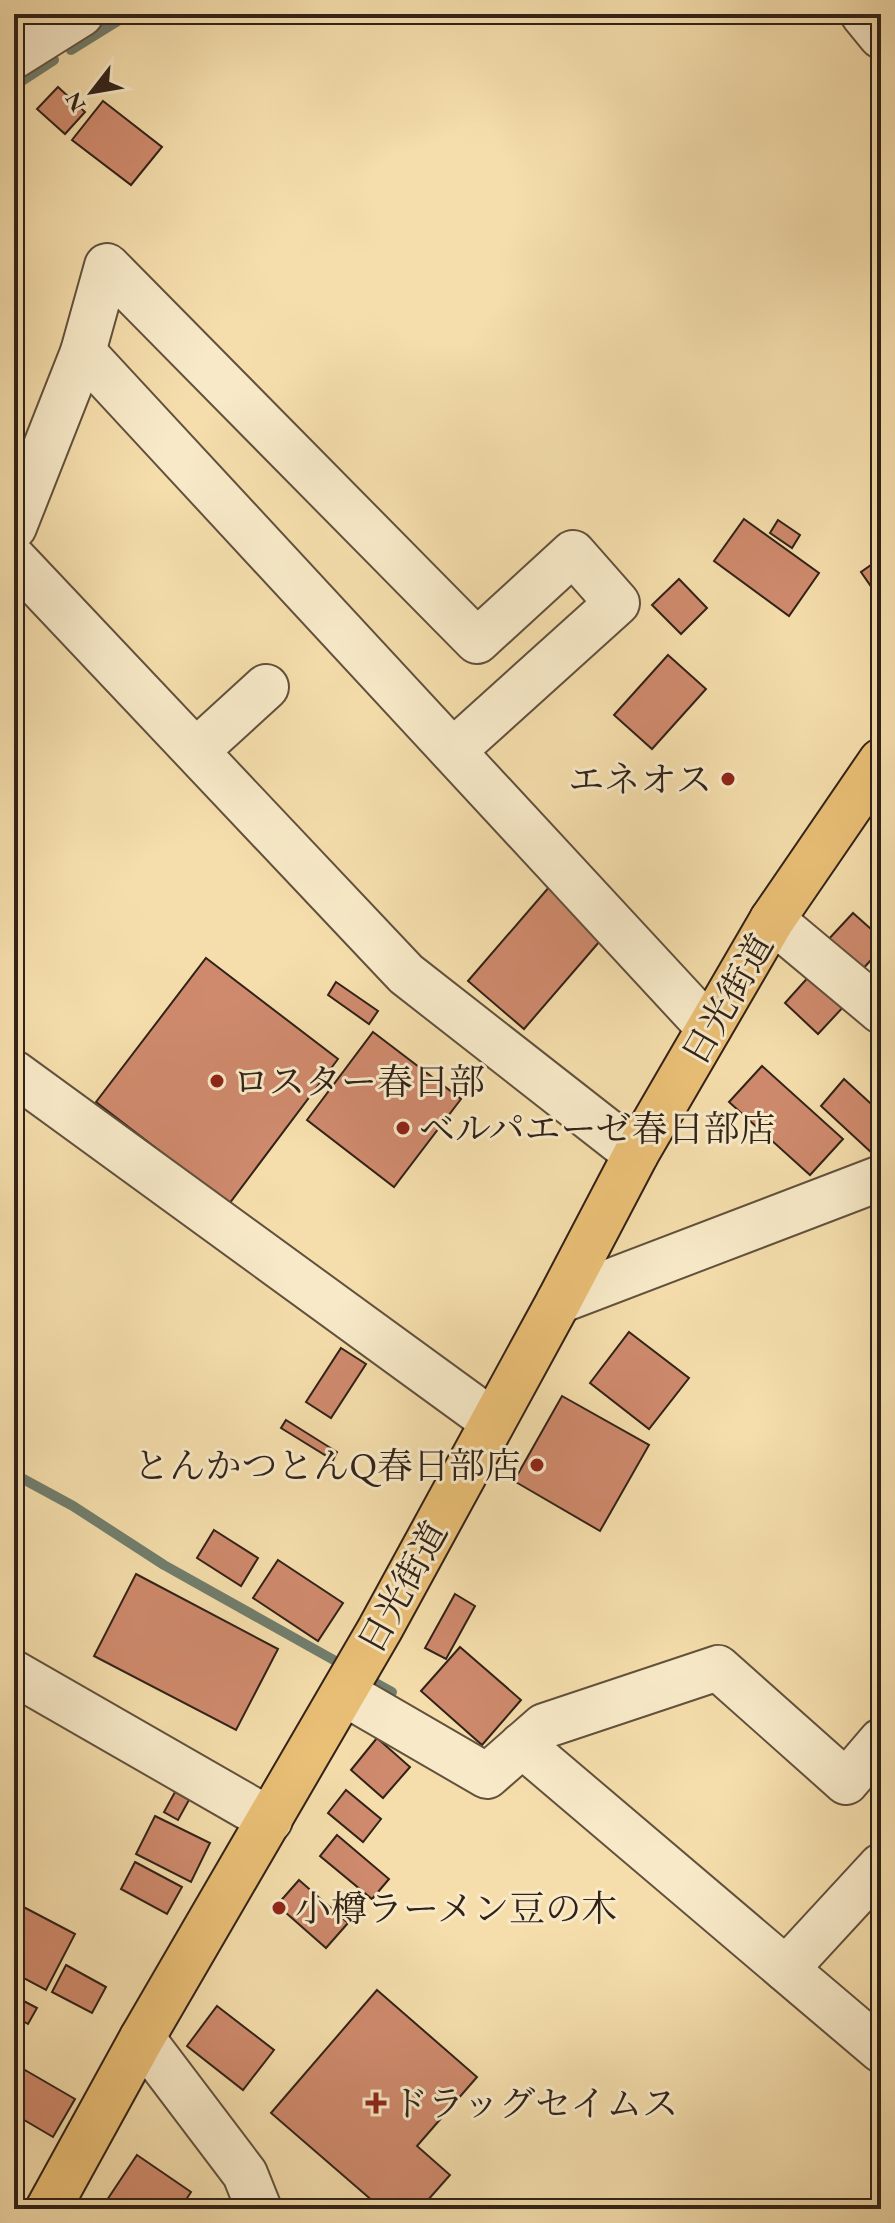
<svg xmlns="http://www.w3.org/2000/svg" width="895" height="2223" viewBox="0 0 895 2223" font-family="'EB Garamond','Noto Serif JP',serif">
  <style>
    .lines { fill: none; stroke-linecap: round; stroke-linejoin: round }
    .stream { stroke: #717e6e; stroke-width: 10 }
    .building { fill: #cf8a6d; stroke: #312218; stroke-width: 2 }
    .minor-casing { stroke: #62513d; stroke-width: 48 }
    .highway-casing { stroke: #312218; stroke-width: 48 }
    .minor { stroke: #f8eac9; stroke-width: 44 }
    .highway { stroke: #eabf76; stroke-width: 44 }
    .poi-dot { fill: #8f2418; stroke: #f8eac9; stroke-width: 3 }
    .labels { text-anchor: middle; stroke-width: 6; stroke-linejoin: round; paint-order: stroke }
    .poi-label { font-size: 36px; fill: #312218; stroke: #f8eac9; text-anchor: start }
    .street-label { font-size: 36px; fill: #312218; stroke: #f8eac9 }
  </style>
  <rect width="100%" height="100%" fill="#f5deac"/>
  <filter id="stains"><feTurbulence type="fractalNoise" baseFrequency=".0025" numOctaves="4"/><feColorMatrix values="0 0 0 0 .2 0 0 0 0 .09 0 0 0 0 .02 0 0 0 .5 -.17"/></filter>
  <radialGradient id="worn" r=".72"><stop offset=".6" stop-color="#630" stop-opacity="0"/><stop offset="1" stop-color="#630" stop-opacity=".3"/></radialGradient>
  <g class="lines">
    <g class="stream">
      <path d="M71 50 129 14"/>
      <path d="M14 86 54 60"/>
      <path d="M14 1474 73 1506 164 1565 348 1668"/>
      <path d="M365 1677 392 1692"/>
    </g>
  </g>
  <g class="building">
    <path d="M58 87 85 112 65 134 37 109Z"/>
    <path d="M103 101 162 147 131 185 72 140Z"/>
    <path d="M744 519 819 573 789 616 714 561Z"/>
    <path d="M778 520 800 535 792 548 770 533Z"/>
    <path d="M881 558V601L861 572Z"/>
    <path d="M679 579 707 608 681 634 652 605Z"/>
    <path d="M668 655 706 689 652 749 614 715Z"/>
    <path d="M550 886 606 934 524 1029 468 981Z"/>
    <path d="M853 913 881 938V949L860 972 826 942Z"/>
    <path d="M206 958 338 1059 229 1204 96 1102Z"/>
    <path d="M812 973 846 1004 818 1034 785 1003Z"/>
    <path d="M336 982 378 1011 369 1024 328 995Z"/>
    <path d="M373 1032 461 1099 394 1187 307 1120Z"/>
    <path d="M762 1066 843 1139 810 1175 729 1102Z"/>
    <path d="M844 1079 881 1113V1145L873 1154 821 1106Z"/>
    <path d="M629 1332 689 1378 649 1429 590 1383Z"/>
    <path d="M341 1348 366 1364 331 1418 306 1402Z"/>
    <path d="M562 1396 649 1445 600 1531 514 1481Z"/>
    <path d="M286 1420 337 1452 333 1460 281 1428Z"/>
    <path d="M214 1530 258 1558 241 1586 197 1558Z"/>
    <path d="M278 1560 343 1603 318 1641 253 1598Z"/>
    <path d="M136 1574 278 1649 236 1730 94 1656Z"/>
    <path d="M455 1594 475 1606 446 1659 425 1648Z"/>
    <path d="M460 1647 521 1700 482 1745 421 1691Z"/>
    <path d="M377 1738 410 1767 383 1798 351 1770Z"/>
    <path d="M346 1790 381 1819 363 1842 328 1813Z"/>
    <path d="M175 1792 189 1800 178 1820 164 1812Z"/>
    <path d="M155 1816 210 1843 191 1882 136 1854Z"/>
    <path d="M337 1835 389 1879 372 1899 320 1856Z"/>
    <path d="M135 1862 182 1887 167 1914 121 1889Z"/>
    <path d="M299 1880 348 1923 326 1948 277 1905Z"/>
    <path d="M14 1902 75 1934 46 1990 14 1973Z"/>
    <path d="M66 1965 106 1987 92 2013 52 1992Z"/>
    <path d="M377 1990 477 2077 417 2146 450 2175 420 2209H382L271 2113Z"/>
    <path d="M16 1997 37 2008 28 2024 14 2016Z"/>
    <path d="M217 2006 274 2050 243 2090 187 2046Z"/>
    <path d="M25 2070 75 2099 53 2137 14 2114V2088Z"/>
    <path d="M137 2155 191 2192 180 2209H113L105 2203Z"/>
  </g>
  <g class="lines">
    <defs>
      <g id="minor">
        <path d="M863 14 881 36"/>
        <path d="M14 56 81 14"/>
        <path d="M83 352 709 1028"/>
        <path d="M14 527 83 352 107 266 477 641 573 553 617 603 453 751"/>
        <path d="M14 559 406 974 636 1154"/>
        <path d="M196 751 266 687"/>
        <path d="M772 920 881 1011"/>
        <path d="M14 1073 492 1421"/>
        <path d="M559 1301 881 1178"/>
        <path d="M14 1673 270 1820"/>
        <path d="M344 1693 487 1776 544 1726 718 1668 846 1782 881 1741"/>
        <path d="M522 1745 881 2050"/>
        <path d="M786 1969 881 1866"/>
        <path d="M142 2038 245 2174 259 2209"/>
      </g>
      <path id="highway" d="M48 2209 142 2038 380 1629 559 1301 636 1154 772 920 881 761"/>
    </defs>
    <use href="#minor" class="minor-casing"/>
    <use href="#highway" class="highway-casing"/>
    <use href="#minor" class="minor"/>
    <use href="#highway" class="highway"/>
  </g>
  <g class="poi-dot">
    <circle cx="728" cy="779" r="8"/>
    <circle cx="217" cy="1081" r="8"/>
    <circle cx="403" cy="1128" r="8"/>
    <circle cx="537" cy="1465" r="8"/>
    <circle cx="279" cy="1908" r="8"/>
    <path d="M372 2091h8v8h8v8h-8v8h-8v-8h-8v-8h8z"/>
  </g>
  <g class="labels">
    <g class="poi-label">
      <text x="712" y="792" text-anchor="end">エネオス</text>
      <text x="233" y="1094">ロスター春日部</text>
      <text x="419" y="1141">ベルパエーゼ春日部店</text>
      <text x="521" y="1478" text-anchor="end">とんかつとんQ春日部店</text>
      <text x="295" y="1921">小樽ラーメン豆の木</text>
      <text x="392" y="2116">ドラッグセイムス</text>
    </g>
    <g class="street-label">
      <text transform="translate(727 999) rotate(-60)" y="13">日光街道</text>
      <text transform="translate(402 1587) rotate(-61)" y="13">日光街道</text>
    </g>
  </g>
  <rect width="895" height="2223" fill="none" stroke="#f5deac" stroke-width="48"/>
  <rect x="16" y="16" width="863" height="2191" fill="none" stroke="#312218" stroke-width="4"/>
  <rect x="24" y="24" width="847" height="2175" fill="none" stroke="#312218" stroke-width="2"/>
  <g transform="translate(92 92) rotate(239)" stroke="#f8eac9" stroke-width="6" paint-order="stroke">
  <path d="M0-6L14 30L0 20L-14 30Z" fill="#312218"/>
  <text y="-12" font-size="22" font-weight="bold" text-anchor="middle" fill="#312218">N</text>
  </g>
  <rect width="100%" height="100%" filter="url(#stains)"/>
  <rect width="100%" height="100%" fill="url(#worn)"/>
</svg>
